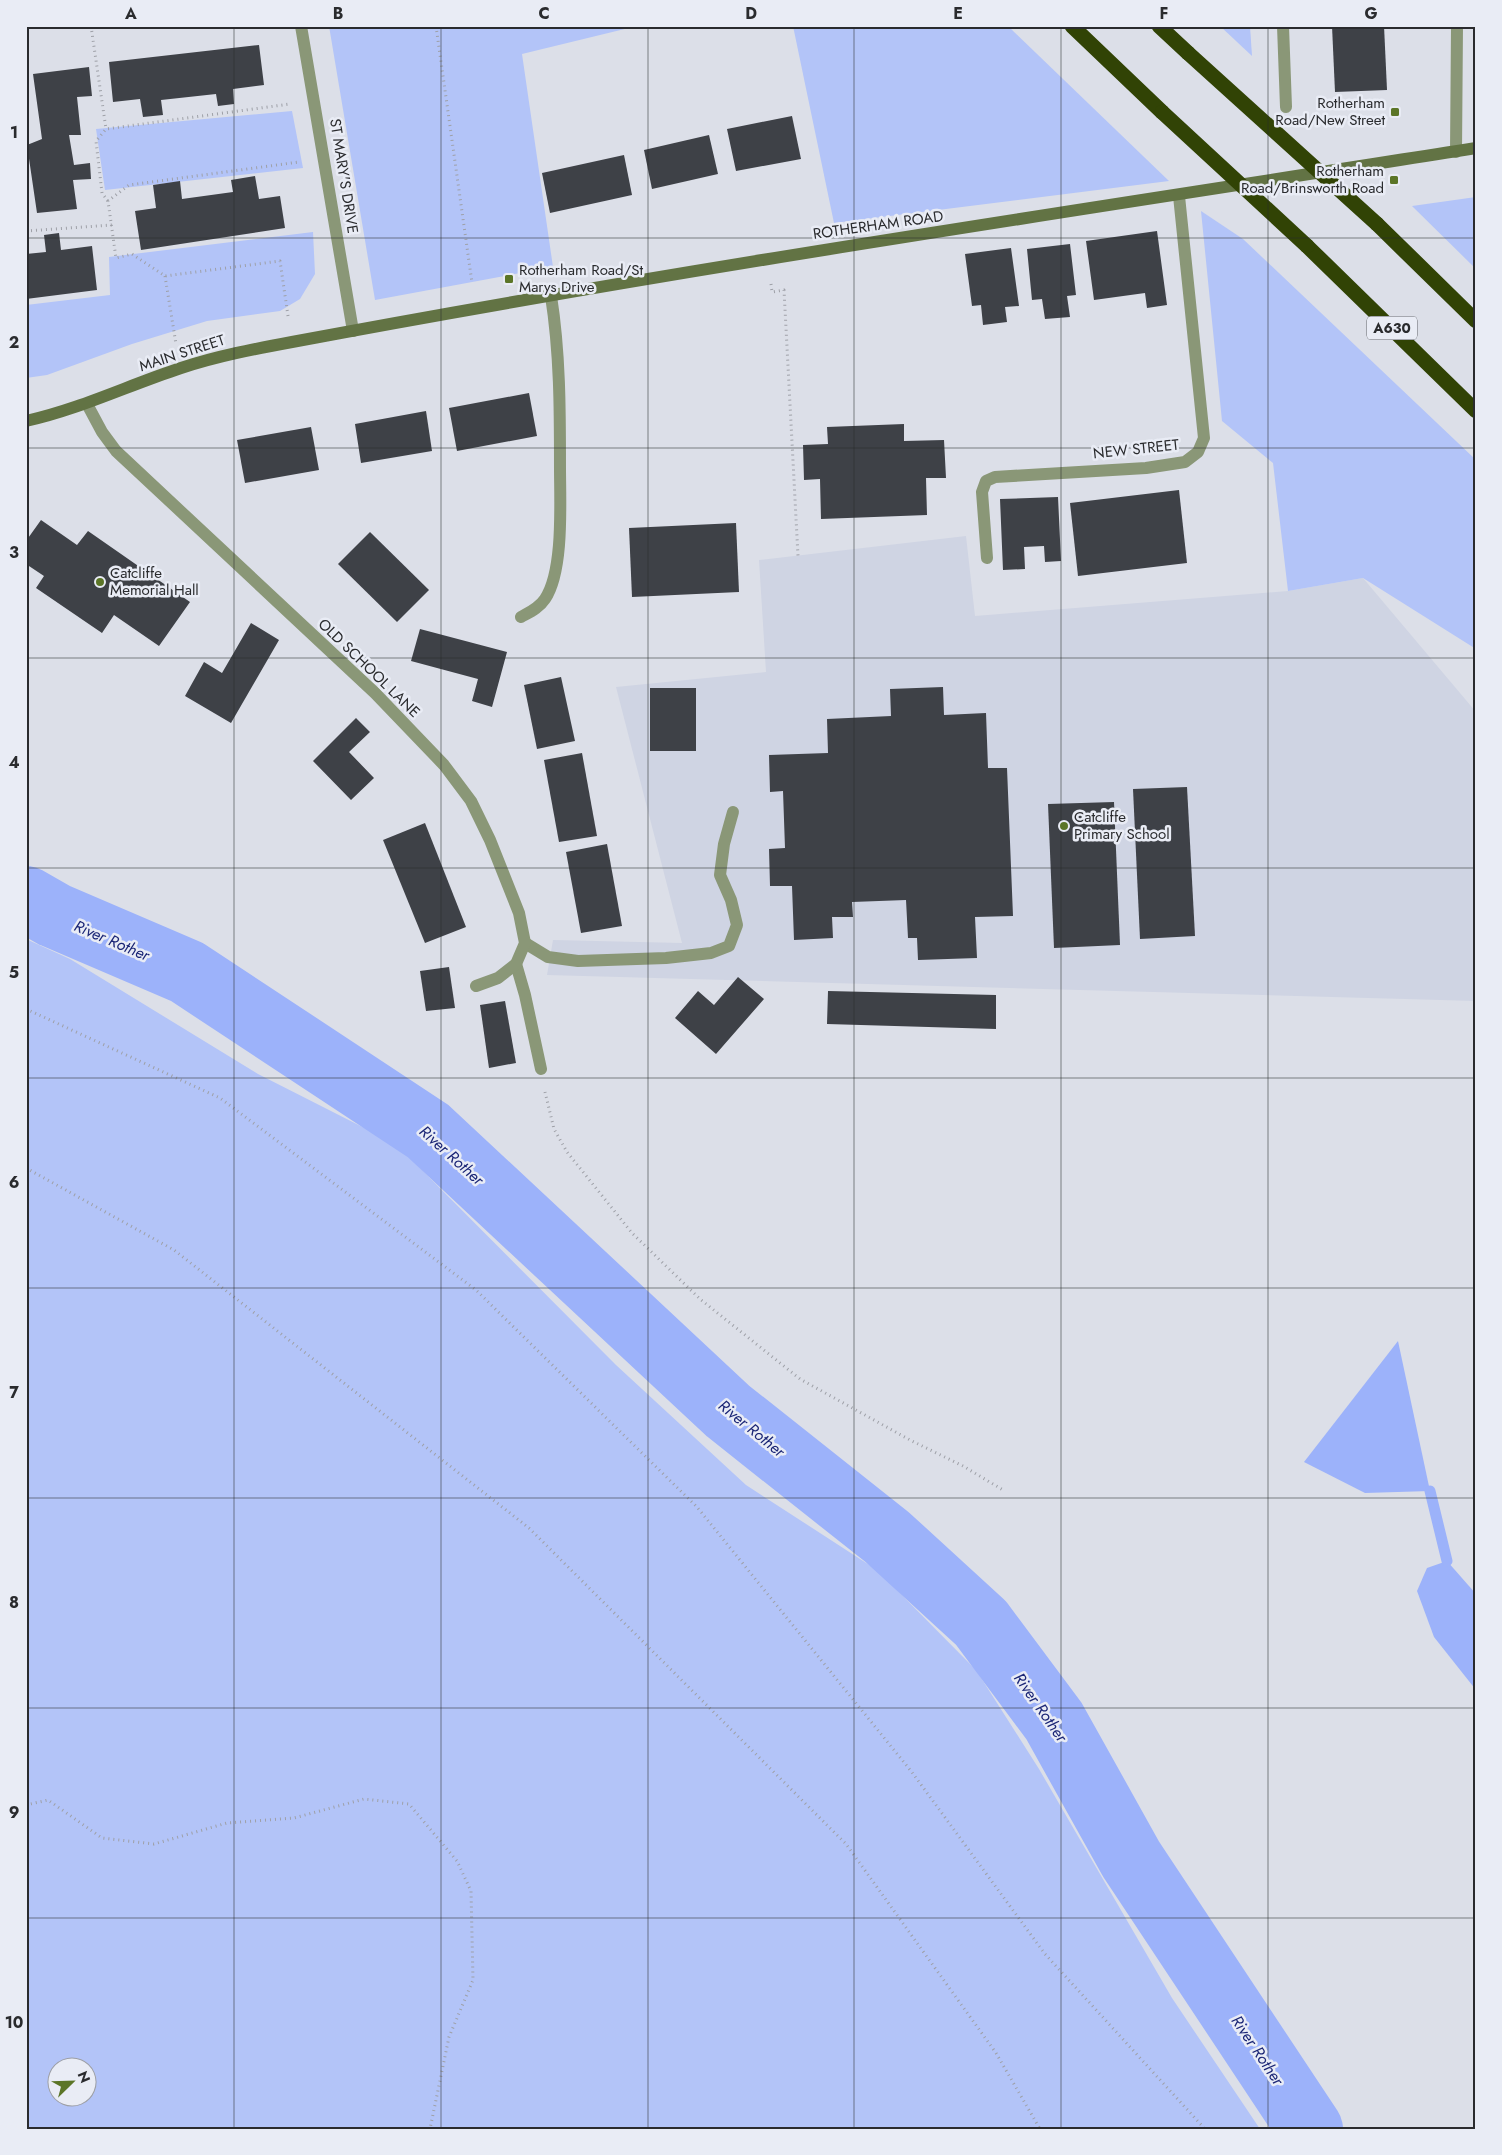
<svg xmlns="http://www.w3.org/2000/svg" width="1502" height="2155" viewBox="0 0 1502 2155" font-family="Jost,sans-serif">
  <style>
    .built { fill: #cfd4e3 }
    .green { fill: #b3c4f8; fill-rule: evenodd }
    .water { fill: #9cb2fa }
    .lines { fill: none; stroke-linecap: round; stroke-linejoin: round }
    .stream { stroke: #9cb2fa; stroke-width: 11 }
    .river { stroke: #9cb2fa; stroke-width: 66 }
    .building { fill: #3e4147 }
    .path { stroke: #9ea0a7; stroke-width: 3; stroke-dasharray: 1 4; stroke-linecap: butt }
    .lane { stroke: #8a9777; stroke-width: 12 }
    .street { stroke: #8a9777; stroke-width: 12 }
    .secondary { stroke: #627344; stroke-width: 12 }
    .highway { stroke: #314305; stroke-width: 15 }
    .highway-bridge { stroke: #314305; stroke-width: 15 }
    .grid { fill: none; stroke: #2a2b2e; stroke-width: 1; stroke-opacity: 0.55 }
    .poi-dot { fill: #5b7527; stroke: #e9ecf5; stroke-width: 2 }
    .labels { text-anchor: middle; stroke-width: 5; stroke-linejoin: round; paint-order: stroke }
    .shield { fill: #e9ecf5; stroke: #63656a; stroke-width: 1 }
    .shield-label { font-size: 14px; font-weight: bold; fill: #2a2b2e }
    .poi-label { font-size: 15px; fill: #2a2b2e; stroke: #e9ecf5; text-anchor: start }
    .street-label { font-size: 15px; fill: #2a2b2e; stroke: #e9ecf5 }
    .water-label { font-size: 16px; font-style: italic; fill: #1b2676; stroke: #e9ecf5 }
    .neatline { fill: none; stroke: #2a2b2e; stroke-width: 2 }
    .grid-label { font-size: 16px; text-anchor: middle; font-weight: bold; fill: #2a2b2e }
  </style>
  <rect width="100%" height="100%" fill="#dcdfe8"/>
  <path class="built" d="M966 536 975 616 1288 591 1363 578 1476 712V1001L547 975 553 940 682 943 616 687 766 672 759 560Z"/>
  <g class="green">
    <path d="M329 26H637L522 54 553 267 375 300Z"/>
    <path d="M793 26H1008L1169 181 834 223Z"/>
    <path d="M1220 26H1250L1252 56Z"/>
    <path d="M292 111 303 168 105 190 96 129Z"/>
    <path d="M1476 197V269L1412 206Z"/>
    <path d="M1201 211 1243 239 1476 460V649L1363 578 1288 591 1273 463 1222 421Z"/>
    <path d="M313 232 315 274 300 299 280 311 207 321 132 344 47 375 26 378V305L110 295 109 257Z"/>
    <path d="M26 939 70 959 258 1074 396 1144 616 1365 746 1485 877 1570 976 1670 1039 1769 1172 1998 1260 2129H26ZM58 2068H88V2098H58Z"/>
  </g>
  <g class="water">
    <path d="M1398 1341 1430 1491 1365 1493 1304 1462Z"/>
    <path d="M1447 1561 1476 1594V1690L1434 1637 1417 1591 1427 1568Z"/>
  </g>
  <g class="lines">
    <path class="stream" d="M1430 1491 1447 1561"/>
    <path class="river" d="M26 899 54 915 187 972 428 1131 728 1411 887 1537 981 1623 1054 1721 1131 1859 1310 2129"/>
  </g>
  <g class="building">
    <path d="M1332 26H1384L1387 90 1335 92Z"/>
    <path d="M259 45 264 85 233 89 234 104 218 106 216 94 161 100 163 115 143 117 140 99 113 102 109 62Z"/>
    <path d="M89 67 92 96 77 97 81 135H69L74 165 90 163 91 179 73 180 77 209 37 213 27 145 42 139 33 74Z"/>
    <path d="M792 116 801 159 736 171 727 129Z"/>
    <path d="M709 135 718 174 652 189 644 150Z"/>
    <path d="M624 155 632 195 550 213 542 173Z"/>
    <path d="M255 176 259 199 280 196 285 228 141 250 135 211 156 208 153 185 180 181 182 199 233 192 231 180Z"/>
    <path d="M1157 231 1167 305 1147 308 1145 293 1094 300 1086 241Z"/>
    <path d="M59 233 61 250 92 246 97 290 26 299V254L46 252 44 235Z"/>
    <path d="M1070 244 1076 295 1067 296 1070 317 1045 319 1042 299 1032 300 1027 249Z"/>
    <path d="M1011 248 1019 306 1005 307 1007 322 983 325 981 305 972 306 965 254Z"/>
    <path d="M529 393 537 436 457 451 449 408Z"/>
    <path d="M426 411 432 451 361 463 355 424Z"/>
    <path d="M904 424V441L944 440 946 478H926L927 515 821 519 820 479 804 480 803 445 828 444 827 427Z"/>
    <path d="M311 427 319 470 245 483 237 440Z"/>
    <path d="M1179 490 1187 563 1078 576 1070 503Z"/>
    <path d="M1058 497 1061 561 1045 562 1044 546 1024 547 1025 569 1003 570 1000 499Z"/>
    <path d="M41 520 77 545 88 531 190 602 159 646 114 615 102 633 36 588 44 576 26 564V541Z"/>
    <path d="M736 523 739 592 632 597 629 528Z"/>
    <path d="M370 532 429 590 397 622 338 564Z"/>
    <path d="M251 623 279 640 231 723 185 696 204 662 222 673Z"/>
    <path d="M420 629 507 652 492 707 472 701 478 679 411 661Z"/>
    <path d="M561 677 575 741 537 749 524 685Z"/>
    <path d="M943 687 944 715 986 713 988 768H1007L1013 916 975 917 977 958 918 960 917 938H908L906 900 852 902 853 917H832L833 938 794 940 792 886H770L769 849 785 848 783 791 770 792 769 755 828 753 827 719 891 716 890 689Z"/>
    <rect x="650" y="688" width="46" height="63"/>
    <path d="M356 718 370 732 349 752 374 778 351 800 313 761Z"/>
    <path d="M582 753 597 836 559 842 544 760Z"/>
    <path d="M1187 787 1195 936 1140 939 1133 789Z"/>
    <path d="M1114 802 1120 945 1054 948 1048 804Z"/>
    <path d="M425 823 466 927 425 943 383 840Z"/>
    <path d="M607 844 622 926 581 933 566 852Z"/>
    <path d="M449 967 455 1008 426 1011 420 971Z"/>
    <path d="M738 977 764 999 716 1054 675 1018 698 991 714 1005Z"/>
    <path d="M828 991 996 995V1029L827 1024Z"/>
    <path d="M505 1001 516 1063 489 1068 480 1005Z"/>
  </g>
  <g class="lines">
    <g class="path">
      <path d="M91 26 106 129"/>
      <path d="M436 26 472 283"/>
      <path d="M108 201 102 193 96 141 106 129 290 104"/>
      <path d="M26 231 112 225"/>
      <path d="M165 276 176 344"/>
      <path d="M771 284 772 292 784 290 798 556"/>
      <path d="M288 316 280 261 165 276 132 254 116 258 108 201 129 185 299 162"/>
      <path d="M26 1009 220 1098 476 1290 697 1507 911 1771 1045 1954 1205 2129"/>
      <path d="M545 1092 554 1129 567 1152 632 1233 700 1299 800 1379 910 1440 963 1466 1003 1490"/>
      <path d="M26 1168 174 1250 529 1528 846 1844 996 2053 1040 2129"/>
      <path d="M26 1805 48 1800 102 1838 154 1844 227 1823 294 1818 364 1799 409 1804 457 1861 471 1891 473 1980 449 2037 430 2129"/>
    </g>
    <g class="lane">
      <path d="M1456 152 1457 26"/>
      <path d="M521 617C530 612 539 608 545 599 564 571 560 502 560 468 560 410 560 353 551 296"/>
      <path d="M525 943 548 957 578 961 666 958 711 953 729 946 737 925 731 900 720 875 724 844 733 812"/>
      <path d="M516 964 525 995 541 1069"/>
    </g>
    <g class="street">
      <path d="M301 26 353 331"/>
      <path d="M1283 26 1286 107"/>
      <path d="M87 404 102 432 116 451 375 693 444 765 471 801 490 840 519 913 525 943 516 964 498 978 476 986"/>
      <path d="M987 558 982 492 986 481 995 477 1146 468 1185 462 1198 452 1204 438 1179 196"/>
    </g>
    <path class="secondary" d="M26 421C80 409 129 385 181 368 217 356 254 349 292 342 685 268 1081 210 1476 148"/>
    <g class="highway">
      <path d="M1072 26 1162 112"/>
      <path d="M1159 26 1188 53"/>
      <path d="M1377 224 1476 321"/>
      <path d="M1307 246 1476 411"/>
    </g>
    <g class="highway-bridge">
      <path d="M1188 53 1377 224"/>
      <path d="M1162 112 1307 246"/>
    </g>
  </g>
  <path class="grid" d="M234 26V2129M441 26V2129M648 26V2129M854 26V2129M1061 26V2129M1268 26V2129M26 238H1476M26 448H1476M26 658H1476M26 868H1476M26 1078H1476M26 1288H1476M26 1498H1476M26 1708H1476M26 1918H1476"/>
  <g class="poi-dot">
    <rect x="1390" y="107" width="10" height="10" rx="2.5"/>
    <rect x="1389" y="175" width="10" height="10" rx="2.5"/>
    <rect x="504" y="274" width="10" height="10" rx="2.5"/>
    <circle cx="100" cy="582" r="5"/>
    <circle cx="1064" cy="826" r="5"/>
  </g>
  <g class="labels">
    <rect class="shield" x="1367" y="316.5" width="50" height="23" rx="4"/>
    <g class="shield-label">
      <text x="1392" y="333">A630</text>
    </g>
    <g class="poi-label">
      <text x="1385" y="108" text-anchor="end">Rotherham<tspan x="1385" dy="17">Road/New Street</tspan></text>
      <text x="1384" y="176" text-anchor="end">Rotherham<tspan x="1384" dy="17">Road/Brinsworth Road</tspan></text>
      <text x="519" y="275">Rotherham Road/St<tspan x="519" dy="17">Marys Drive</tspan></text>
      <text x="110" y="578">Catcliffe<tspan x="110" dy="17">Memorial Hall</tspan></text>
      <text x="1074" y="822">Catcliffe<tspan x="1074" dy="17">Primary School</tspan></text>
    </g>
    <g class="street-label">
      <text transform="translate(344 176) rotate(81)" y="5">ST MARY'S DRIVE</text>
      <text transform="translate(878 225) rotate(-8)" y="5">ROTHERHAM ROAD</text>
      <text transform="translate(182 353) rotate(-18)" y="5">MAIN STREET</text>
      <text transform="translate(1136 449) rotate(-6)" y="5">NEW STREET</text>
      <text transform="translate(369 668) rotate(44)" y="5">OLD SCHOOL LANE</text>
    </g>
    <g class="water-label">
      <text transform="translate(112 940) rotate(23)" y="6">River Rother</text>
      <text transform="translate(452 1155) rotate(42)" y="6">River Rother</text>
      <text transform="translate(752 1428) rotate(39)" y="6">River Rother</text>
      <text transform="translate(1041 1707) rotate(55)" y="6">River Rother</text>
      <text transform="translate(1258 2050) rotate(56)" y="6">River Rother</text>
    </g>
  </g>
  <rect width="1502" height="2155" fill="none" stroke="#e9ecf5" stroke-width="55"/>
  <g transform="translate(72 2082) rotate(67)"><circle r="24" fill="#e9ecf5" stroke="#9d9fa5"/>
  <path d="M0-4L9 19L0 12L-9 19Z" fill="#5b7527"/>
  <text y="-8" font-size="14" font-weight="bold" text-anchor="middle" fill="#2a2b2e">N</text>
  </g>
  <rect x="28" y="28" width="1446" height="2100" class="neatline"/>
  <g class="grid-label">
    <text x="131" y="19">A</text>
    <text x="338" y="19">B</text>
    <text x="544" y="19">C</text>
    <text x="751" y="19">D</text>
    <text x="958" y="19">E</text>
    <text x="1164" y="19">F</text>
    <text x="1371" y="19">G</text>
    <text x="14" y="138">1</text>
    <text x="14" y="348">2</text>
    <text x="14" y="558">3</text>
    <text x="14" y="768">4</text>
    <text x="14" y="978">5</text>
    <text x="14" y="1188">6</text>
    <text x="14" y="1398">7</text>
    <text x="14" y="1608">8</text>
    <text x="14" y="1818">9</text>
    <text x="14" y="2028">10</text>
  </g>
</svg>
